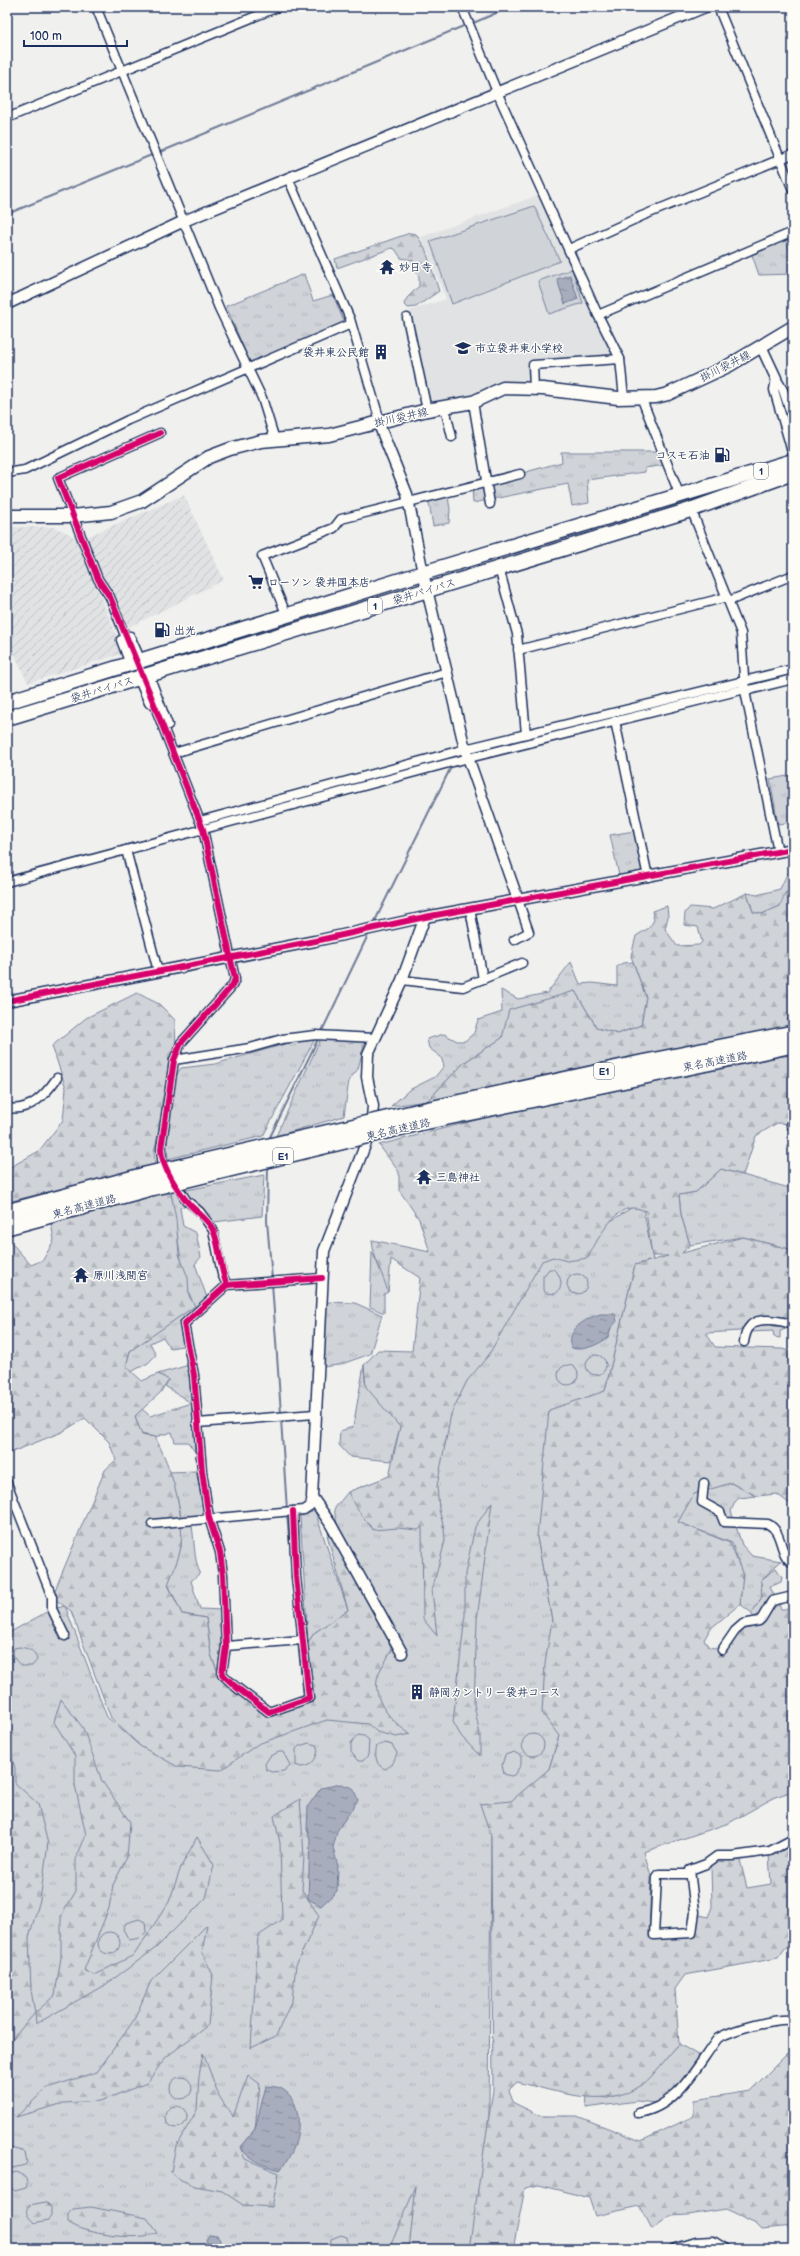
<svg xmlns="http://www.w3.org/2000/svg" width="800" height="2256" viewBox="0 0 800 2256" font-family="'Balsamiq Sans','Klee One',sans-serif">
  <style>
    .built { fill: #e0e2e3 }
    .industrial { fill: url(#industrial-furrows) }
    .grass { fill: url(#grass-tufts); stroke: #76819b }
    .forest { fill: url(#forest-firs); stroke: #76819b }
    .garden { fill: #d0d3d8; stroke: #76819b }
    .water { fill: url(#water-ripples); stroke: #6f7b97 }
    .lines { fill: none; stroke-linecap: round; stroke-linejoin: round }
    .stream { stroke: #6f7b97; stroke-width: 2 }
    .minor-tunnel { stroke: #c5c9d1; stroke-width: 8; stroke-dasharray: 8 4; stroke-linecap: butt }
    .minor-casing { stroke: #1b2f5e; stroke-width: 11 }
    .tertiary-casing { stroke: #1b2f5e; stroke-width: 13 }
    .secondary-casing { stroke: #1b2f5e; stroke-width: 15 }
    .trunk-casing { stroke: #1b2f5e; stroke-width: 17 }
    .motorway-casing { stroke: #1b2f5e; stroke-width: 18 }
    .minor { stroke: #fdfcf7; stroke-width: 8 }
    .tertiary { stroke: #fdfcf7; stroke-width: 10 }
    .secondary { stroke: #fdfcf7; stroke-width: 12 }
    .trunk { stroke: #fdfcf7; stroke-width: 14 }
    .motorway { stroke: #fdfcf7; stroke-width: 15 }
    .motorway-bridge-casing { stroke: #1b2f5e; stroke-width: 18; stroke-linecap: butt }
    .motorway-bridge { stroke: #fdfcf7; stroke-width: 15 }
    .cycleway-casing { stroke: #fdfcf7; stroke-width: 8 }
    .cycleway { stroke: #d6006c; stroke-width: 6 }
    .labels { text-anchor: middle; stroke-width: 3; stroke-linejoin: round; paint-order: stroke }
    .shield { fill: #fdfcf7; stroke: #5f6c8c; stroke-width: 1 }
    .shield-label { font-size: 10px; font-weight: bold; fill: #1b2f5e }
    .poi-label { font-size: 11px; font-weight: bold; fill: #1b2f5e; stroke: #fdfcf7; text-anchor: start }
    .street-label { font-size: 11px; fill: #1b2f5e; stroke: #fdfcf7 }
  </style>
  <defs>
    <pattern id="industrial-furrows" width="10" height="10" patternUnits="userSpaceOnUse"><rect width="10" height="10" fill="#e0e2e3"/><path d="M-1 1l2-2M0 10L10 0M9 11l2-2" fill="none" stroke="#c0c2c5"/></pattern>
    <pattern id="grass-tufts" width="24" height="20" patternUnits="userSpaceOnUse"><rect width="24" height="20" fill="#d0d3d8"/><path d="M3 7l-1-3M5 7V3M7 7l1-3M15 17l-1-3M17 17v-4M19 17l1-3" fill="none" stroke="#b2b5bc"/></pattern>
    <pattern id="forest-firs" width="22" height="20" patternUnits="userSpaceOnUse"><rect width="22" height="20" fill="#d0d3d8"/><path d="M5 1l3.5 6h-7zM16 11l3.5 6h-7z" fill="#b2b5bc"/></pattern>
    <pattern id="water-ripples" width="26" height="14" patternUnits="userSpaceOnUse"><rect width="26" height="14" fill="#a7adbd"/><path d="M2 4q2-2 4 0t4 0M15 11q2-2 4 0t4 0" fill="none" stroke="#878d9d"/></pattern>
  </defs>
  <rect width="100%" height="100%" fill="#f0f0ee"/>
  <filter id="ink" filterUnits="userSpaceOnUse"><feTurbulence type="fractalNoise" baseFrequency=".025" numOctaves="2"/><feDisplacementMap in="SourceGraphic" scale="8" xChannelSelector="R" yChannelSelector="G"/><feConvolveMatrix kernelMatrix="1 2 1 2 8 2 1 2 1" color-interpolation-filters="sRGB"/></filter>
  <g filter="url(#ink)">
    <path class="built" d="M539 195 619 358 534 365 530 383 427 410 406 312 446 299 421 237Z"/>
    <g class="industrial">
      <path d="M184 495 224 580 129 627 84 538Z"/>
      <path d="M7 527H53L68 533 77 539 124 653 28 683 7 639Z"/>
    </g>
    <g class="grass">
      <path d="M785 240 793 256V274L759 275 751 252Z"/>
      <path d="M304 274 313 301 333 295 345 324 250 363 226 306Z"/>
      <path d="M561 452H660L666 465 645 468V472L587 480 589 503 572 506 568 484 473 503 472 487 562 462Z"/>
      <path d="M447 491 450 509 449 523 433 526 428 497Z"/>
      <path d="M793 775V822L778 824 770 779Z"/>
      <path d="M634 831 643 875 620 880 610 835Z"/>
      <path d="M793 872V894L786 892 780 906 762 914 753 912 747 893 757 895 780 889 787 874Z"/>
      <path d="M571 962 580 984 592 983 617 986V966L623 963 633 962 646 997 641 1025 618 1034 597 1028 575 991 465 1062 427 1101 391 1106 409 1090 435 1077 444 1066 441 1057 429 1048 427 1039 444 1034 457 1041H465L474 1033 478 1020 502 1012 501 990 518 999 547 993Z"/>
      <path d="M321 1038 365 1041 358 1069 349 1080 344 1116 276 1136Z"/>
      <path d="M315 1039 263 1136 168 1159C166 1132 163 1090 181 1068L215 1064 289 1043Z"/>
      <path d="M721 1169 793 1189V1250L743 1237 690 1245 681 1215 679 1195 696 1192Z"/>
      <path d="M264 1175 262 1216 214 1222 190 1203 180 1208 183 1226 196 1233 201 1257 195 1264 210 1306 189 1327V1345L170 1348 163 1337 150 1343 156 1355 148 1363 131 1372 126 1366 130 1351 194 1306C179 1270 178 1231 171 1193Z"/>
      <path d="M642 1201 653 1260 635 1265 605 1391 537 1537 552 1620 559 1736 549 1769 491 1836 489 2115 474 2249H7V1634L52 1609 65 1606 107 1717 140 1746 360 1699 342 1547 334 1509 348 1492 401 1472 562 1225 600 1228Z"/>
      <path d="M372 1252 386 1281 388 1292 384 1294V1313L370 1307Z"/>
      <path d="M327 1302 355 1303 382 1315 370 1354 339 1365 322 1367Z"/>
      <path d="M189 1365 194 1375 195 1452 188 1442H175L172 1432 155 1437 141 1434 135 1416 142 1409 150 1416 191 1403 165 1386 168 1380 158 1374Z"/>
      <path d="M364 1365 365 1382 400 1427 391 1461 350 1457 339 1445 340 1431 353 1427Z"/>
      <path d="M196 1471 206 1519 191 1521C195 1538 193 1558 200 1573L191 1581 200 1609 222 1610 226 1646 219 1675 211 1655 206 1618 182 1614 168 1584 181 1547 180 1510 169 1472Z"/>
      <path d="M731 1483 757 1496 739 1498 735 1502 731 1511 742 1545 752 1556 781 1561 761 1580 762 1597 752 1613 740 1604 742 1574 732 1543 678 1522 693 1493Z"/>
      <path d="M315 1511 348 1610 314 1633 308 1643 300 1516Z"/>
      <path d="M679 2044 701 2057 673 2093 656 2103 637 2101 586 2108 587 2096 608 2098 644 2082Z"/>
    </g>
    <g class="forest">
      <path d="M410 233 416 234 425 248 439 291 416 307 408 308 404 304 407 298 419 286V277L412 263 413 260 401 258 395 249 392 248 337 268 335 259Z"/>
      <path d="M786 892 793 894V1031L440 1102 427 1101 465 1062 502 1038 509 1010 575 991 597 1028 618 1034 641 1025 646 997 631 956 636 936 649 928 654 920 652 911 667 906 668 917 665 929 677 946 699 945 702 942 698 927 684 925 685 913 690 907 713 909 747 893 753 912 762 914 780 906Z"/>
      <path d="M137 993 159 1004 175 1020 176 1051 162 1101 161 1126 154 1151 155 1166 7 1202V1169L39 1151 63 1120 66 1088 52 1046 86 1018Z"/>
      <path d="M793 1054V1124L777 1123 756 1136 743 1175 721 1169 696 1192 679 1195 681 1215 690 1245 682 1253 743 1237 793 1250V1327L785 1325 786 1329 780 1331V1338L774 1337 773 1331 748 1332 755 1319 748 1321 740 1331 706 1333 715 1347 782 1349 793 1352V1503L790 1504 777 1494 757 1496 731 1483 694 1494 678 1522 730 1543 743 1575 740 1604 710 1629 704 1640 709 1647 720 1649 738 1628 759 1621 751 1614 762 1597 761 1580 776 1568 782 1577 781 1582 770 1587 781 1609H793V1791L775 1797 729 1823 644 1852 651 1876 649 1938 696 1935V1914L708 1917 712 1907 711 1865 722 1859 740 1860 747 1888 771 1884 769 1855 792 1846 793 1947H786L778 1958 685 1975 675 1989 679 2044C669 2054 653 2077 642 2085 605 2110 556 2091 517 2082L509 2090 514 2103 541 2116H577L641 2141 694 2116V2100L750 2091 793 2048V2226L762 2229 756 2223 726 2209 688 2215 670 2216 652 2229 640 2206 595 2216 589 2198 539 2185 525 2188 513 2249H469L493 2090 491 1836 480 1804 511 1801 549 1769 559 1736 542 1713 545 1664 552 1620 537 1537 549 1410 605 1391 635 1265 668 1256H652L646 1211C642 1210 638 1208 634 1208 614 1206 595 1243 588 1258L567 1261 553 1257 542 1261 488 1356 467 1381 451 1414 437 1486 439 1510 444 1528 445 1541 432 1590 437 1636 423 1619 422 1527 418 1530 398 1528 373 1530 355 1506 348 1492 389 1476 400 1427 366 1387 364 1365 378 1350 412 1351 420 1278 391 1259 388 1292C383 1274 373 1258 372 1240L430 1252 419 1219 399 1190V1172L379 1145 488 1117Z"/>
      <path d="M171 1193 176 1219 179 1254 188 1278 189 1296 195 1306 130 1351 126 1366 142 1381 158 1374 169 1380 161 1392 135 1416 142 1435 155 1437C172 1469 184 1510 181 1546 179 1559 172 1573 168 1585L182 1614 206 1618 211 1655 219 1675 270 1712 309 1698 305 1648 314 1633 348 1610 327 1535 334 1539 370 1597 392 1650C388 1658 381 1667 378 1675 371 1700 391 1721 410 1734L396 1737 377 1732 368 1724 327 1720 258 1744 221 1770 178 1767 140 1746 111 1718 71 1611 52 1597 105 1470 116 1460 109 1442 85 1418 62 1432 7 1454V1238L31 1265 43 1260 54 1240 51 1223 134 1198Z"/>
      <path d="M492 1502 477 1620 474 1704 480 1735V1756L461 1736 453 1722 465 1615V1574L475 1527Z"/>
      <path d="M61 1699 83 1728 102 1781 130 1822 127 1857 113 1885 109 1908 84 1970 94 1975 134 1955 169 1902 181 1867 197 1837 214 1865 206 1898 157 1947 108 1983 36 2024 35 2013 7 2045V1739L15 1768V1783L38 1804 48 1844 40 1900 29 1937 31 1990 35 2013 55 1995 61 1957V1916L76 1891V1859L86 1835 75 1785V1756L54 1722Z"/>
      <path d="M300 1799 304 1856 302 1890 319 1916 296 1965 292 2000 276 2036 251 2048 258 1936 282 1920 280 1843 274 1816Z"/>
      <path d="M207 1925 202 1953 213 1975 208 2025 165 2058 147 2083 100 2101 64 2103 16 2117 47 2088 97 2072 134 2020 151 1981Z"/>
      <path d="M203 2053 219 2096 233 2117 248 2075 260 2084 255 2129 240 2147 245 2159 279 2173 272 2207 243 2205 222 2191 195 2186 179 2179 171 2172 176 2146 197 2110 199 2076Z"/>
      <path d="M416 2186 409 2249H389Z"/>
      <path d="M46 2202 51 2207V2215L48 2220 34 2223C29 2217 23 2213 29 2205Z"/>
      <path d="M91 2207 147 2218 158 2233C137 2241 85 2235 68 2222V2214L73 2209Z"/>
    </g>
    <g class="garden">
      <path d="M534 206 560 261 452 304 430 241Z"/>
      <path d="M572 269 583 303 549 314 538 281Z"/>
      <path d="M549 1269H553C561 1274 565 1288 555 1294L546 1293 543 1290V1277Z"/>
      <circle cx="577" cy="1284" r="10"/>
      <circle cx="596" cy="1365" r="10"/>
      <circle cx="568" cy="1375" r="10"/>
      <path d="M20 1647C30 1649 35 1650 37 1660L32 1666H23C16 1662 11 1657 14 1648Z"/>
      <circle cx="533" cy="1745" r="11"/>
      <path d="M358 1735 364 1736 369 1740 368 1755 363 1761H358L351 1752V1743Z"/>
      <path d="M309 1743 316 1745 318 1750C316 1760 312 1766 301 1767L296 1765V1749L299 1746Z"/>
      <path d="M385 1743 392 1745 397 1753 393 1763 386 1769C376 1767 374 1755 377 1746Z"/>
      <path d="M279 1752H283L290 1765 284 1771 271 1772 266 1769 265 1764 270 1756Z"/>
      <path d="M514 1752 521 1756V1765L514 1775 511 1776 504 1774 502 1765 505 1755Z"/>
      <path d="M139 1919 145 1922 146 1932 140 1938 129 1940 123 1929 126 1923Z"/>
      <circle cx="109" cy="1943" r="11"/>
      <circle cx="181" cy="2088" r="11"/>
      <circle cx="176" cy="2117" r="11"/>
      <path d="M11 2148 25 2152 27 2162 25 2165 13 2168 7 2166V2150Z"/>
      <path d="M16 2172C24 2174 29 2180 26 2188L15 2191 7 2184V2175Z"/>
      <path d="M341 2235 347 2237 349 2249H330L331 2239Z"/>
    </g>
    <g class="water">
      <path d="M570 275 578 299 565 304 557 279Z"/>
      <path d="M600 1314H615L617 1321 611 1328 608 1337C601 1344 582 1352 572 1348 565 1330 585 1319 600 1314Z"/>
      <path d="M341 1784 353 1788 358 1800 337 1831 333 1848 338 1866 337 1891 321 1906 308 1899 310 1839 307 1829 308 1806 321 1788Z"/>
      <path d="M266 2086C271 2087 277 2086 282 2089 303 2101 301 2134 291 2154 288 2160 284 2165 280 2170 263 2165 251 2162 240 2147L255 2129Z"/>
      <path d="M209 2235 217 2236 220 2240 219 2249H212L208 2246 206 2240Z"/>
    </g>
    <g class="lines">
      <g class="stream">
        <path d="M471 24 510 7"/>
        <path d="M158 153 466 25"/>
        <path d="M7 214 154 154"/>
        <path d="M747 686 770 681"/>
        <path d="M696 697 710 694"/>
        <path d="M470 753 519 740"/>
        <path d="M203 824 463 755"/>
        <path d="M7 877 199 826"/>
        <path d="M374 923 452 765"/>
        <path d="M321 1033 368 935"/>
        <path d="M268 1141 319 1037"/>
        <path d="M268 1165 267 1221 272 1279"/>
        <path d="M272 1283 281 1414"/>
        <path d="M281 1419 287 1510"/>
        <path d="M287 1514 292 1568"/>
        <path d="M296 1610 298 1638"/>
        <path d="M298 1642 304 1697"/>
      </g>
      <path class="minor-tunnel" d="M129 646 150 694"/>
      <defs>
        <g id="minor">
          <path d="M96 7 219 308 262 398 275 440"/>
          <path d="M462 7 497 92 598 315 620 359 624 398"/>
          <path d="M718 7 793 190"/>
          <path d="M7 118 278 7"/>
          <path d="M288 178 350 319 380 421"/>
          <path d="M569 249 642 216 793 154"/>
          <path d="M598 315 793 232"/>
          <path d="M407 318 427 410"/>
          <path d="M776 378 774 390 793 455"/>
          <path d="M776 378 783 390 793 420"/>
          <path d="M534 388 533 365 620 359"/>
          <path d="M641 397 680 496"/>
          <path d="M473 402 490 504"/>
          <path d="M445 408 452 437"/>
          <path d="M7 473 25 470 128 420 351 324"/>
          <path d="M691 509 741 633 745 691 778 852"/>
          <path d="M499 568 517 634 526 734"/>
          <path d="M729 601 793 575"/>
          <path d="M287 616 262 556 334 528 341 519 520 474"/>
          <path d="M130 636 141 661"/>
          <path d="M121 640 130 664"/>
          <path d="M129 646 110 597 98 579 58 478 160 433"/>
          <path d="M518 650 727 597"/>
          <path d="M149 675 168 725"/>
          <path d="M138 678 149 703"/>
          <path d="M745 691 793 679"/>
          <path d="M150 694 203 829 235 979 232 986 181 1043 174 1060 161 1149 162 1160 186 1200 200 1212 213 1230 222 1274 227 1285"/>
          <path d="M615 721 648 877"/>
          <path d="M174 753 447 672"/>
          <path d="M200 821 465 749 793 669"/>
          <path d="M126 850 158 971"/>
          <path d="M7 882 449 763 745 689"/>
          <path d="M514 940 529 932 518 900"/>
          <path d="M483 979 522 963"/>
          <path d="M402 980 463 987 483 979 470 909"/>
          <path d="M793 1021V1020"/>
          <path d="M174 1060 250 1048 282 1039 316 1035 375 1038"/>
          <path d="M7 1108C30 1112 45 1095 57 1078"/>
          <path d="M791 1125 793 1126"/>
          <path d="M744 1342C745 1336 746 1330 751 1325 759 1316 783 1321 793 1325"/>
          <path d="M197 1423 315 1414"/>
          <path d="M7 1483 52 1597V1609L65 1636"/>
          <path d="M704 1483 702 1502 720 1512 724 1522 768 1524C784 1532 778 1555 793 1563"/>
          <path d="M293 1511 296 1577 309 1698 269 1712 236 1687 222 1674 226 1646 223 1575 220 1552 209 1518 202 1471 194 1375 184 1324 227 1285 322 1278"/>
          <path d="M152 1524 304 1510 310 1506 312 1497"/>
          <path d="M226 1646 302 1640"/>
          <path d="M722 1650 735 1631 743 1624 759 1621 762 1618 772 1601 793 1596"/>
          <path d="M690 1874H659L657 1877 654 1935 692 1933 695 1912 690 1870 706 1864 717 1856H733L770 1851 793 1839"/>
          <path d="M638 2113C678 2107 696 2067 718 2038 735 2029 774 2018 793 2020"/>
          <path d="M672 2249 695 2242 713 2241 726 2249"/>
        </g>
        <g id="tertiary">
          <path d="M7 304 184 221 705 7"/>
          <path d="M761 346 776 378"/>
          <path d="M378 422 407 494 423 573 465 749 518 900"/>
          <path d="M7 1001 315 941 425 917 793 849"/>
          <path d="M402 1653 330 1523 312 1497 324 1251 371 1130 373 1106 367 1077 368 1054 402 980 425 917"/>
        </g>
        <path id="secondary" d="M7 516H72L111 512 142 501 209 457 230 449 261 441 329 435 427 410 473 402 503 388 543 389 618 398 656 397 668 394 728 366 793 327"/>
        <g id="trunk">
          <path d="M7 702 423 573 793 461"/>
          <path d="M7 718 687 511 793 473"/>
        </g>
        <g id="motorway">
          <path d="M416 1112 641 1063 793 1033"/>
          <path d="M419 1123 793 1045"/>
          <path d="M7 1212 145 1175"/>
          <path d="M7 1227 147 1189"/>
        </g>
      </defs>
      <use href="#minor" class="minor-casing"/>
      <use href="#tertiary" class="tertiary-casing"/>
      <use href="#secondary" class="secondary-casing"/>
      <use href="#trunk" class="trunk-casing"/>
      <use href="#motorway" class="motorway-casing"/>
      <use href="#minor" class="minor"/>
      <use href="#tertiary" class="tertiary"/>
      <use href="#secondary" class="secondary"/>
      <use href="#trunk" class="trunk"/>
      <use href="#motorway" class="motorway"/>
      <defs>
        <g id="motorway-bridge">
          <path d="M145 1175 416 1112"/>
          <path d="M147 1189 419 1123"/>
        </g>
      </defs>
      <use href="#motorway-bridge" class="motorway-bridge-casing"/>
      <use href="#motorway-bridge" class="motorway-bridge"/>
      <defs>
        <g id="cycleway">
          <path d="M160 433 58 478 98 579 110 597 150 694 203 829 235 979 232 986 181 1043 174 1060 161 1149C162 1166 175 1186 185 1199 193 1210 205 1216 212 1228 220 1242 219 1267 227 1285"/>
          <path d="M7 1001 315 941 425 917 793 849"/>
          <path d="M293 1511 296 1577 309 1698 269 1712 236 1687 222 1674 226 1646 223 1575 220 1552 209 1518 202 1471 194 1375 184 1324 227 1285 322 1278"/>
        </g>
      </defs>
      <use href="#cycleway" class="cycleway-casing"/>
      <use href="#cycleway" class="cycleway"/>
    </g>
  </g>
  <defs>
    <symbol id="temple-bare" viewBox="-9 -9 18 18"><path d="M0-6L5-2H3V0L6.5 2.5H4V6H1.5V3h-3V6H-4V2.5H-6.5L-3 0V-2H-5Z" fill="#1b2f5e" stroke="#fdfcf7" stroke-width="2.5" paint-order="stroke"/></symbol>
    <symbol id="school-bare" viewBox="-9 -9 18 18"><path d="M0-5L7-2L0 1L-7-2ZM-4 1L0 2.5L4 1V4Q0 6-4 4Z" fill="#1b2f5e" stroke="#fdfcf7" stroke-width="2.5" paint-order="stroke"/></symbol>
    <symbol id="building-bare" viewBox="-9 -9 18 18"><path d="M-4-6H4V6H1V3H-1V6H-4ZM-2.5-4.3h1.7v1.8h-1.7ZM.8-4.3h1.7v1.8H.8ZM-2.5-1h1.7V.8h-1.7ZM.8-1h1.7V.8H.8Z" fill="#1b2f5e" stroke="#fdfcf7" stroke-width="2.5" paint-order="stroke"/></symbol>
    <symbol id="fuel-bare" viewBox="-9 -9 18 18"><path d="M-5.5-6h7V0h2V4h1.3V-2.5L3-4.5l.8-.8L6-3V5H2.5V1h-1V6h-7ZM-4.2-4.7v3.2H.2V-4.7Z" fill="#1b2f5e" stroke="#fdfcf7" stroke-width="2.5" paint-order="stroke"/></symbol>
    <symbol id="supermarket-bare" viewBox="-9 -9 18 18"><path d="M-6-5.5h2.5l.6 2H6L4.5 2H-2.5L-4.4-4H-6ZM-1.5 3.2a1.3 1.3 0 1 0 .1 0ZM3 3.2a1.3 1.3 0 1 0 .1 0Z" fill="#1b2f5e" stroke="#fdfcf7" stroke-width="2.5" paint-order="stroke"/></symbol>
  </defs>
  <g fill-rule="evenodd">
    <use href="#temple-bare" x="376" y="256" width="22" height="22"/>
    <use href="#school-bare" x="452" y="337" width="22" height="22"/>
    <use href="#building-bare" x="370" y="341" width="22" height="22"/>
    <use href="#fuel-bare" x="711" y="444" width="22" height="22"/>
    <use href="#supermarket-bare" x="245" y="571" width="22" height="22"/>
    <use href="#fuel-bare" x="151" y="619" width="22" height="22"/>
    <use href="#temple-bare" x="413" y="1166" width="22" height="22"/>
    <use href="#temple-bare" x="70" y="1264" width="22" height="22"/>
    <use href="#building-bare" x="406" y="1681" width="22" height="22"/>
  </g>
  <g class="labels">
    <g class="shield">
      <rect x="754" y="463" width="14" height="16" rx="3"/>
      <rect x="368" y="598" width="14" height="16" rx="3"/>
      <rect x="594" y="1063" width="20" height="16" rx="3"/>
      <rect x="273" y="1148" width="20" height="16" rx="3"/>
    </g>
    <g class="shield-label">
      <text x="761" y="475">1</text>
      <text x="375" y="610">1</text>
      <text x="604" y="1075">E1</text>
      <text x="283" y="1160">E1</text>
    </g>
    <g class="poi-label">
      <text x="399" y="271">妙日寺</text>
      <text x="475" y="352">市立袋井東小学校</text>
      <text x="369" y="356" text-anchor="end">袋井東公民館</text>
      <text x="710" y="459" text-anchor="end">コスモ石油</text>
      <text x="268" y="586">ローソン 袋井国本店</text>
      <text x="174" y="634">出光</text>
      <text x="436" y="1181">三島神社</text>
      <text x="93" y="1279">原川浅間宮</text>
      <text x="429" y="1696">静岡カントリー袋井コース</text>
    </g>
    <g class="street-label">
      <text transform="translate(725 366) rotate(-27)" y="4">掛川袋井線</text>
      <text transform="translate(401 417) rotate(-13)" y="4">掛川袋井線</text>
      <text transform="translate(424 591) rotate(-17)" y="4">袋井バイパス</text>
      <text transform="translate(102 689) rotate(-17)" y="4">袋井バイパス</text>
      <text transform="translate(715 1061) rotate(-11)" y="4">東名高速道路</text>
      <text transform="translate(398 1129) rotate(-13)" y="4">東名高速道路</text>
      <text transform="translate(84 1206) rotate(-15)" y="4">東名高速道路</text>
    </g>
  </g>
  <rect width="800" height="2256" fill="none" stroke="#fdfcf7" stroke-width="24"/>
  <rect x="12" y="12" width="776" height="2232" fill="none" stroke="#1b2f5e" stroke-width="1.5" filter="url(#ink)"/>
  <path d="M24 40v6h103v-6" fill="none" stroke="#1b2f5e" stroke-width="2"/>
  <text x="30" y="40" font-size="12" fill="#1b2f5e" stroke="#fdfcf7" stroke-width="3" paint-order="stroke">100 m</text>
</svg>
